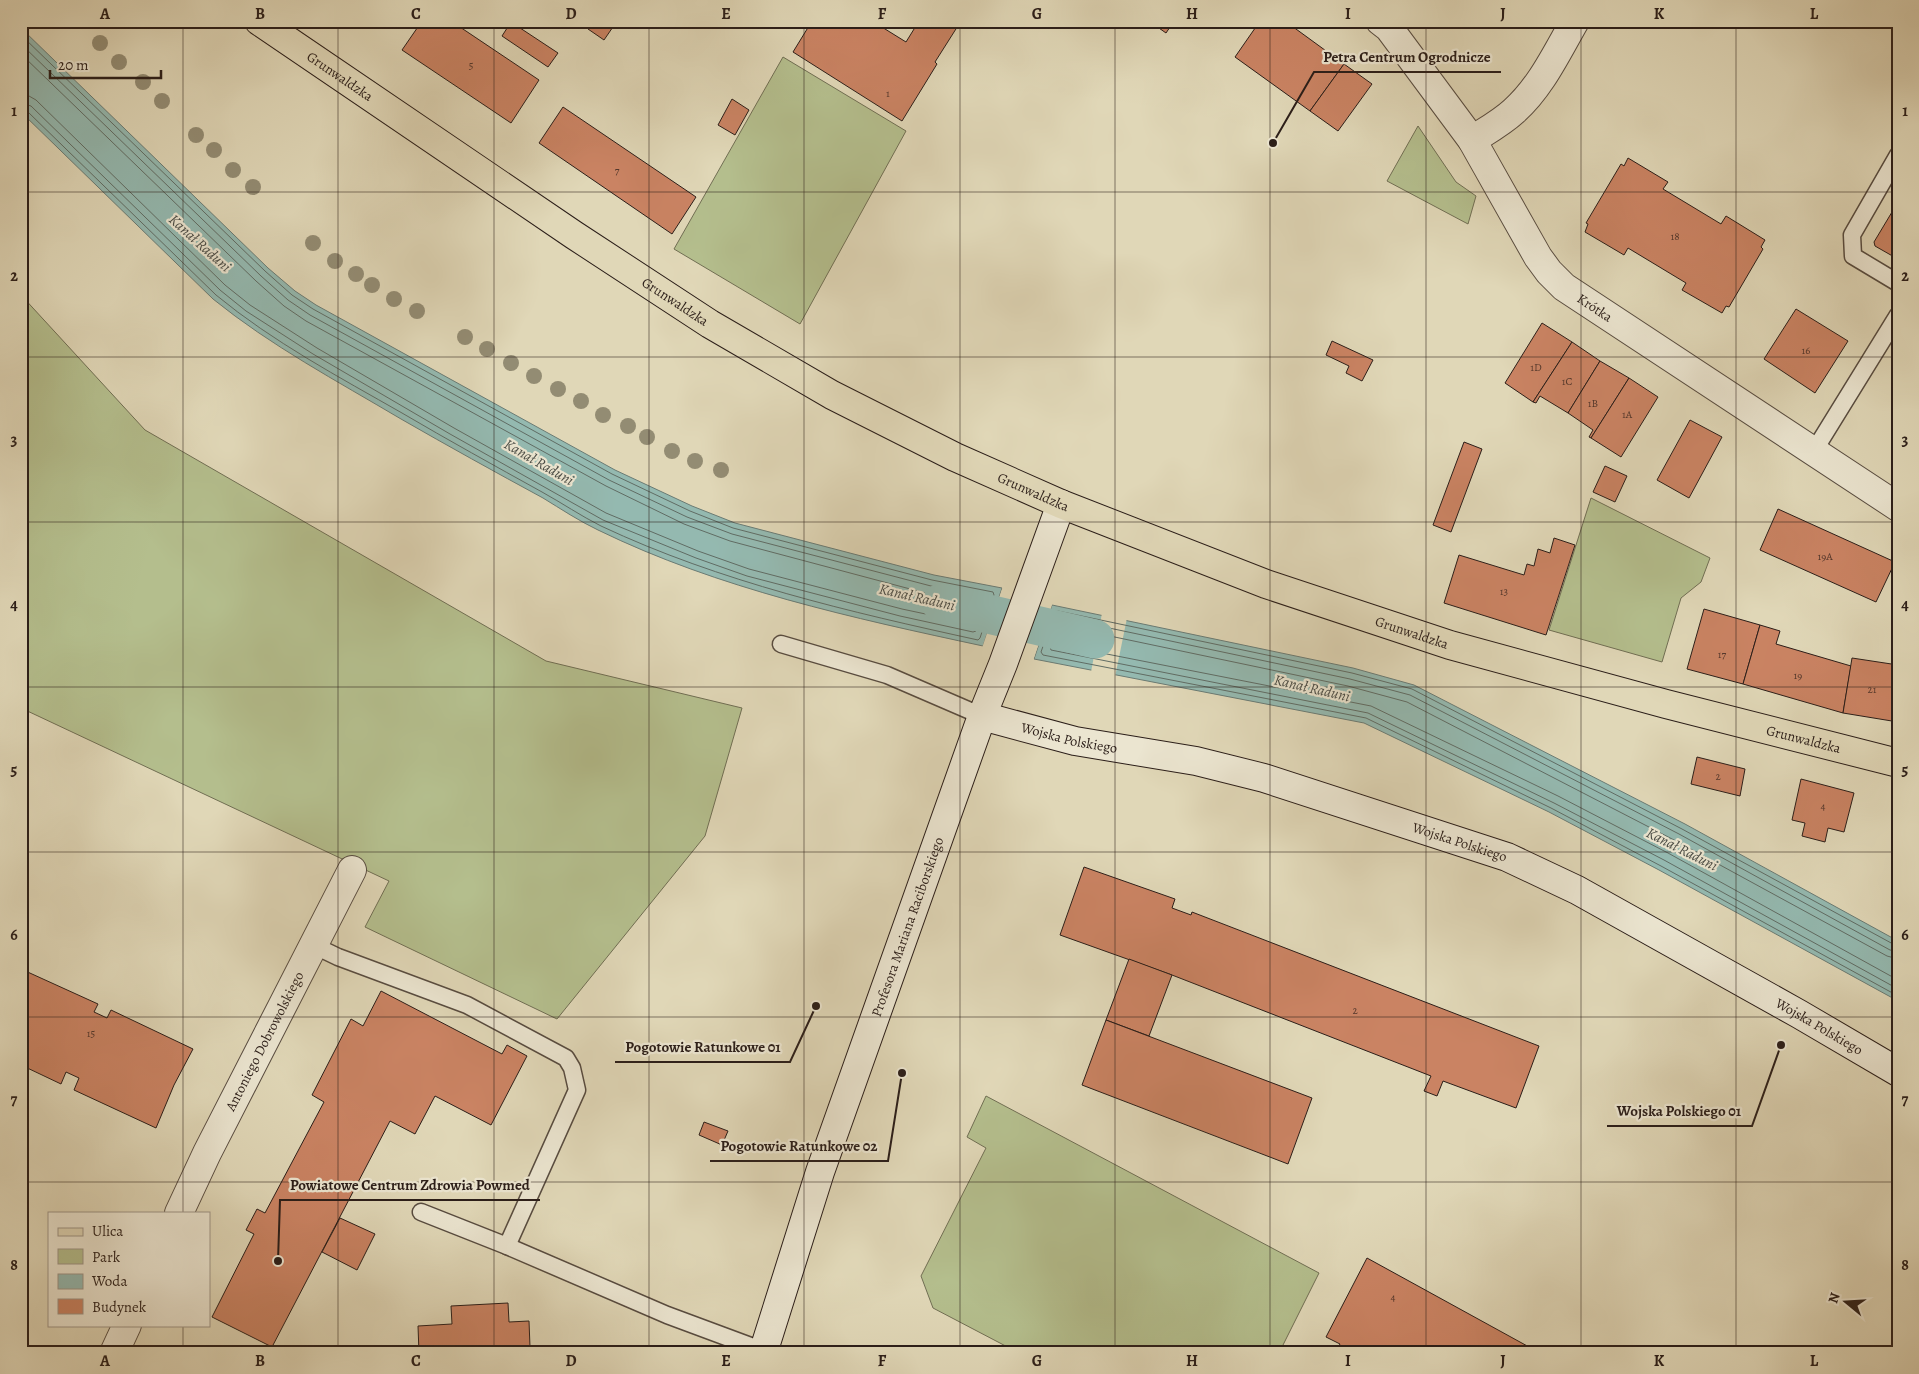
<svg xmlns="http://www.w3.org/2000/svg" width="1919" height="1374" viewBox="0 0 1919 1374" font-family="Alegreya,serif">
  <style>
    .green { fill: #b4be8d; stroke: #706e53 }
    .water { fill: #94b9b0; stroke: #6a7b74 }
    .pier { fill: #e0d7b7 }
    .lines { fill: none; stroke-linecap: round; stroke-linejoin: round }
    .shore { stroke: #606c64; stroke-width: 1 }
    .canal { stroke: #94b9b0; stroke-width: 39 }
    .building { fill: #ca8363; stroke: #2b1e19 }
    .lane-casing { stroke: #584c40; stroke-width: 19 }
    .street-casing { stroke: #584c40; stroke-width: 30 }
    .secondary-casing { stroke: #2b1e19; stroke-width: 30 }
    .primary-casing { stroke: #2b1e19; stroke-width: 30 }
    .lane { stroke: #ebe5d0; stroke-width: 16 }
    .street { stroke: #ebe5d0; stroke-width: 28 }
    .secondary { stroke: #ebe5d0; stroke-width: 28 }
    .primary { stroke: #e0d7b7; stroke-width: 28 }
    .tree { fill: #938c73 }
    .grid { fill: none; stroke: #2b1e19; stroke-width: 1; stroke-opacity: 0.55 }
    .labels { text-anchor: middle; stroke-width: 4.5; stroke-linejoin: round; paint-order: stroke }
    .number-label { font-size: 11px; fill: #53372c }
    .street-label { font-size: 14px; fill: #2b1e19; stroke: #ebe5d0 }
    .water-label { font-size: 15px; font-style: italic; fill: #4a4c46; stroke: #ebe5d0 }
    .leader { fill: none; stroke: #2b1e19; stroke-width: 2 }
    .callout-dot { fill: #2b1e19; stroke: #ebe5d0; stroke-width: 2 }
    .callout-label { font-size: 15px; text-anchor: middle; font-weight: bold; fill: #2b1e19; stroke: #ebe5d0; stroke-width: 4.5; stroke-linejoin: round; paint-order: stroke }
    .neatline { fill: none; stroke: #2b1e19; stroke-width: 2 }
    .grid-label { font-size: 16px; text-anchor: middle; font-weight: bold; fill: #2b1e19 }
  </style>
  <rect width="100%" height="100%" fill="#e0d7b7"/>
  <filter id="stains"><feTurbulence type="fractalNoise" baseFrequency=".004" numOctaves="4"/><feColorMatrix values="0 0 0 0 .2 0 0 0 0 .09 0 0 0 0 .02 0 0 0 .5 -.17"/></filter>
  <radialGradient id="worn" r=".72"><stop offset=".6" stop-color="#630" stop-opacity="0"/><stop offset="1" stop-color="#630" stop-opacity=".3"/></radialGradient>
  <g class="green">
    <path d="M783 57 906 131 800 324 674 249Z"/>
    <path d="M1418 126 1456 182 1476 196 1468 224 1387 181Z"/>
    <path d="M21 295 145 430 546 661 742 708 705 836 557 1019 365 927 389 881 21 708Z"/>
    <path d="M1591 498 1710 558 1701 582 1681 598 1662 662 1549 630Z"/>
    <path d="M986 1096 1319 1273 1279 1353H1019L933 1308 921 1276 986 1148 967 1137Z"/>
  </g>
  <g class="water">
    <path d="M21 28 268 268 295 291 316 305 615 470 692 506 735 523 934 575 1002 588 983 646C853 618 719 589 598 530 579 521 561 509 543 498 495 472 448 446 401 419 337 381 271 346 213 299L21 112Z"/>
    <path d="M1052 605 1353 668 1414 685 1685 824 1898 941V1001L1659 870 1549 812 1364 723 1034 659Z"/>
  </g>
  <g class="pier">
    <path d="M1003 586 1004 589 986 647 982 648Z"/>
    <path d="M1053 602 1052 605 1033 661 1032 658 1050 604Z"/>
    <path d="M1102 613 1127 618 1115 677 1091 672Z"/>
  </g>
  <g class="lines">
    <g class="shore">
      <path d="M21 35 265 271 292 295 313 309 612 474 690 511 733 528 932 580 993 592 994 595 980 638 978 640C850 612 720 582 601 526 581 516 562 503 542 492 495 466 448 440 402 413 339 377 273 342 216 295L27 111 21 109"/>
      <path d="M21 44 261 276 288 300 310 315 609 480 687 517 732 534 931 586 985 597 986 600 976 631 973 632 900 616 747 576 696 558 603 520 450 434 313 354 246 311 220 290 31 106 21 103"/>
      <path d="M21 54 256 281 284 306 306 321 606 486 684 524 730 541 929 594 975 603 977 605 971 622 968 623 902 609 749 569 698 551 606 513 454 428 317 348 250 305 225 285 36 100 29 96 21 95"/>
      <path d="M1898 945 1893 944 1682 829 1412 689 1352 673 1058 611 1055 612 1041 652 1043 655 1366 718 1551 808 1661 866 1898 996"/>
      <path d="M1898 951 1890 950 1679 834 1410 695 1350 679 1062 618 1059 620 1050 647 1051 650 1368 713 1554 803 1664 860 1898 989"/>
      <path d="M1898 959 1887 956 1676 841 1407 702 1348 686 1067 627 1064 628 1059 642 1061 645 1371 706 1558 796 1668 853 1898 980"/>
    </g>
    <path class="canal" d="M941 603 1095 639"/>
  </g>
  <g class="building">
    <path d="M422 21H451L539 80 511 123 402 50Z"/>
    <path d="M594 21H617L604 40 588 29Z"/>
    <path d="M812 21H879L877 24 906 42 919 21H961L935 62 937 64 902 121 793 52Z"/>
    <path d="M1149 21H1174L1166 33Z"/>
    <path d="M1260 21H1285L1344 64 1310 111 1235 57Z"/>
    <path d="M511 22 558 53 548 67 502 36Z"/>
    <path d="M1344 64 1372 84 1338 131 1310 111Z"/>
    <path d="M732 99 749 110 735 135 718 125Z"/>
    <path d="M563 107 696 197 672 234 539 143Z"/>
    <path d="M1628 158 1668 182 1663 189 1721 224 1726 216 1765 240 1761 247 1763 249 1729 307 1726 306 1722 313 1682 290 1686 283 1628 248 1624 255 1585 232 1588 224 1586 223 1621 164 1624 166Z"/>
    <path d="M1898 202V254L1896 258 1875 246 1874 242Z"/>
    <path d="M1796 309 1848 341 1815 393 1764 359Z"/>
    <path d="M1542 323 1572 342 1533 402 1505 383Z"/>
    <path d="M1332 341 1373 360 1362 381 1346 373 1349 366 1326 355Z"/>
    <path d="M1572 342 1600 361 1568 413 1540 396 1536 403 1533 402Z"/>
    <path d="M1600 361 1629 378 1591 438 1589 437 1593 430 1568 413Z"/>
    <path d="M1629 378 1658 397 1621 457 1591 438Z"/>
    <path d="M1690 420 1722 437 1689 498 1657 480Z"/>
    <path d="M1464 442 1482 449 1451 532 1433 525Z"/>
    <path d="M1605 466 1627 476 1615 502 1593 492Z"/>
    <path d="M1778 509 1895 562 1876 602 1760 550Z"/>
    <path d="M1554 538 1575 545 1546 635 1444 603 1459 555 1524 575 1527 564 1534 566 1538 549 1550 553Z"/>
    <path d="M1704 609 1760 625 1743 684 1687 669Z"/>
    <path d="M1760 625 1780 631 1776 644 1851 666 1843 713 1743 684Z"/>
    <path d="M1852 658 1898 665V722L1843 713Z"/>
    <path d="M1697 757 1745 769 1740 796 1691 784Z"/>
    <path d="M1801 779 1854 793 1844 832 1828 828 1825 842 1802 836 1805 823 1792 820Z"/>
    <path d="M1084 867 1175 899 1172 908 1191 915 1192 912 1539 1046 1516 1108 1443 1081 1437 1096 1424 1091 1431 1076 1172 975 1060 935Z"/>
    <path d="M1129 959 1172 975 1149 1036 1106 1020Z"/>
    <path d="M21 969 98 1004 94 1012 107 1018 111 1010 193 1049 174 1085 156 1128 74 1090 79 1078 66 1072 61 1084 21 1065Z"/>
    <path d="M381 991 502 1054 507 1045 527 1056 491 1125 435 1096 415 1134 390 1121 272 1347 212 1317 254 1234 246 1230 257 1209 265 1213 324 1102 312 1095 351 1019 363 1026Z"/>
    <path d="M1106 1020 1312 1098 1288 1164 1082 1085Z"/>
    <path d="M704 1122 728 1131 722 1145 699 1135Z"/>
    <path d="M340 1218 375 1234 357 1270 322 1252Z"/>
    <path d="M1367 1258 1540 1353H1335L1340 1344 1326 1337Z"/>
    <path d="M508 1303 509 1322 529 1321 530 1347H519V1353H419L418 1326 452 1324 451 1306Z"/>
  </g>
  <g class="lines">
    <defs>
      <g id="lane">
        <path d="M1898 155 1852 235 1853 256 1898 283"/>
        <path d="M1814 451 1898 315"/>
        <path d="M781 644 887 675 982 716"/>
        <path d="M313 945 338 957 467 1005 566 1058 572 1068 577 1090 507 1246"/>
        <path d="M421 1212 507 1246 667 1315 764 1351"/>
      </g>
      <g id="street">
        <path id="s1" d="M1380 21 1389 28 1472 140 1538 257 1549 272 1564 287 1898 507"/>
        <path d="M1472 140C1486 131 1501 123 1514 111 1541 87 1557 52 1575 21"/>
        <path id="s2" d="M179 1213 207 1153 352 870"/>
        <path d="M114 1353 127 1325"/>
      </g>
      <g id="secondary">
        <path id="s3" d="M982 716 1075 741 1196 761 1264 778 1507 857 1577 890 1799 1014 1898 1072"/>
        <path id="s4" d="M763 1353 820 1172 982 716 1003 664 1061 504"/>
      </g>
      <g id="primary">
        <path id="s5" d="M259 21 574 235 710 324 832 395 955 457 1061 504 1266 584 1450 645 1666 704 1898 763"/>
      </g>
    </defs>
    <use href="#lane" class="lane-casing"/>
    <use href="#street" class="street-casing"/>
    <use href="#secondary" class="secondary-casing"/>
    <use href="#primary" class="primary-casing"/>
    <use href="#lane" class="lane"/>
    <use href="#street" class="street"/>
    <use href="#secondary" class="secondary"/>
    <use href="#primary" class="primary"/>
  </g>
  <g class="tree">
    <circle cx="100" cy="43" r="8"/>
    <circle cx="119" cy="62" r="8"/>
    <circle cx="143" cy="82" r="8"/>
    <circle cx="162" cy="101" r="8"/>
    <circle cx="196" cy="135" r="8"/>
    <circle cx="214" cy="150" r="8"/>
    <circle cx="233" cy="170" r="8"/>
    <circle cx="253" cy="187" r="8"/>
    <circle cx="313" cy="243" r="8"/>
    <circle cx="335" cy="261" r="8"/>
    <circle cx="356" cy="274" r="8"/>
    <circle cx="372" cy="285" r="8"/>
    <circle cx="394" cy="299" r="8"/>
    <circle cx="417" cy="311" r="8"/>
    <circle cx="465" cy="337" r="8"/>
    <circle cx="487" cy="349" r="8"/>
    <circle cx="511" cy="363" r="8"/>
    <circle cx="534" cy="376" r="8"/>
    <circle cx="558" cy="389" r="8"/>
    <circle cx="581" cy="401" r="8"/>
    <circle cx="603" cy="415" r="8"/>
    <circle cx="628" cy="426" r="8"/>
    <circle cx="647" cy="437" r="8"/>
    <circle cx="672" cy="451" r="8"/>
    <circle cx="695" cy="461" r="8"/>
    <circle cx="721" cy="470" r="8"/>
  </g>
  <path class="grid" d="M183 21V1213M338 21V1353M494 21V1353M649 21V1353M804 21V1353M960 21V1353M1115 21V1353M1270 21V1353M1426 21V1353M1581 21V1353M1736 21V1353M21 192H1898M21 357H1898M21 522H1898M21 687H1898M21 852H1898M21 1017H1898M21 1182H1898M183 1325V1353"/>
  <g class="labels">
    <g class="number-label">
      <text x="471" y="69">5</text>
      <text x="888" y="97">1</text>
      <text x="617" y="174">7</text>
      <text x="1675" y="240">18</text>
      <text x="1806" y="354">16</text>
      <text x="1536" y="371">1D</text>
      <text x="1567" y="385">1C</text>
      <text x="1593" y="407">1B</text>
      <text x="1627" y="418">1A</text>
      <text x="1825" y="560">19A</text>
      <text x="1504" y="595">13</text>
      <text x="1722" y="658">17</text>
      <text x="1798" y="679">19</text>
      <text x="1872" y="693">21</text>
      <text x="1718" y="780">2</text>
      <text x="1823" y="810">4</text>
      <text x="1355" y="1014">2</text>
      <text x="91" y="1037">15</text>
      <text x="1393" y="1301">4</text>
    </g>
    <g class="street-label">
      <text dy="5" stroke="none"><textPath href="#s5" startOffset="98">Grunwaldzka</textPath></text>
      <text dy="5" stroke="none"><textPath href="#s5" startOffset="502">Grunwaldzka</textPath></text>
      <text dy="5" stroke="none"><textPath href="#s1" startOffset="362">Krótka</textPath></text>
      <text dy="5" stroke="none"><textPath href="#s5" startOffset="908">Grunwaldzka</textPath></text>
      <text dy="5" stroke="none"><textPath href="#s5" startOffset="1312">Grunwaldzka</textPath></text>
      <text dy="5" stroke="none"><textPath href="#s3" startOffset="90">Wojska Polskiego</textPath></text>
      <text dy="5" stroke="none"><textPath href="#s5" startOffset="1718">Grunwaldzka</textPath></text>
      <text dy="5" stroke="none"><textPath href="#s3" startOffset="495">Wojska Polskiego</textPath></text>
      <text dy="5" stroke="none"><textPath href="#s4" startOffset="450">Profesora Mariana Raciborskiego</textPath></text>
      <text dy="5" stroke="none"><textPath href="#s3" startOffset="900">Wojska Polskiego</textPath></text>
      <text dy="5" stroke="none"><textPath href="#s2" startOffset="192">Antoniego Dobrowolskiego</textPath></text>
    </g>
    <g class="water-label">
      <text transform="translate(200 243) rotate(42)" y="5">Kanał Raduni</text>
      <text transform="translate(539 462) rotate(30)" y="5">Kanał Raduni</text>
      <text transform="translate(917 597) rotate(13)" y="5">Kanał Raduni</text>
      <text transform="translate(1312 688) rotate(13)" y="5">Kanał Raduni</text>
      <text transform="translate(1682 849) rotate(27)" y="5">Kanał Raduni</text>
    </g>
  </g>
  <path class="leader" d="M1273 143L1314 72H1501M816 1006L790 1062H615M1781 1045L1752 1126H1607M902 1073L888 1161H710M278 1261L280 1200H540"/>
  <g class="callout-dot">
    <circle cx="1273" cy="143" r="5"/>
    <circle cx="816" cy="1006" r="5"/>
    <circle cx="1781" cy="1045" r="5"/>
    <circle cx="902" cy="1073" r="5"/>
    <circle cx="278" cy="1261" r="5"/>
  </g>
  <g class="callout-label">
    <text x="1407" y="62">Petra Centrum Ogrodnicze</text>
    <text x="703" y="1052">Pogotowie Ratunkowe 01</text>
    <text x="1679" y="1116">Wojska Polskiego 01</text>
    <text x="799" y="1151">Pogotowie Ratunkowe 02</text>
    <text x="410" y="1190">Powiatowe Centrum Zdrowia Powmed</text>
  </g>
  <rect width="1919" height="1374" fill="none" stroke="#e0d7b7" stroke-width="55"/>
  <rect x="48" y="1212" width="162" height="115" fill="#ebe5d0" stroke="#9e9587"/>
  <rect x="58" y="1228" width="25" height="8" fill="#e0d7b7" stroke="#9e9587"/>
  <text x="92" y="1236" font-size="15" fill="#2b1e19">Ulica</text>
  <rect x="58" y="1249" width="25" height="15" fill="#b4be8d" stroke="#9e9587"/>
  <text x="92" y="1262" font-size="15" fill="#2b1e19">Park</text>
  <rect x="58" y="1274" width="25" height="15" fill="#94b9b0" stroke="#9e9587"/>
  <text x="92" y="1286" font-size="15" fill="#2b1e19">Woda</text>
  <rect x="58" y="1299" width="25" height="15" fill="#ca8363" stroke="#9e9587"/>
  <text x="92" y="1312" font-size="15" fill="#2b1e19">Budynek</text>
  <g transform="translate(1846 1302) rotate(288)" stroke="#ebe5d0" stroke-width="4" paint-order="stroke">
  <path d="M0-4L9 19L0 12L-9 19Z" fill="#2b1e19"/>
  <text y="-8" font-size="14" font-weight="bold" text-anchor="middle" fill="#2b1e19">N</text>
  </g>
  <path d="M50 70v8h111v-8" fill="none" stroke="#2b1e19" stroke-width="2.5"/>
  <text x="58" y="70" font-size="15" fill="#2b1e19" stroke="#ebe5d0" stroke-width="4" paint-order="stroke">20 m</text>
  <rect x="28" y="28" width="1864" height="1318" class="neatline"/>
  <g class="grid-label">
    <text x="105" y="19">A</text>
    <text x="260" y="19">B</text>
    <text x="416" y="19">C</text>
    <text x="571" y="19">D</text>
    <text x="726" y="19">E</text>
    <text x="882" y="19">F</text>
    <text x="1037" y="19">G</text>
    <text x="1192" y="19">H</text>
    <text x="1348" y="19">I</text>
    <text x="1503" y="19">J</text>
    <text x="1659" y="19">K</text>
    <text x="1814" y="19">L</text>
    <text x="14" y="116">1</text>
    <text x="1905" y="116">1</text>
    <text x="14" y="281">2</text>
    <text x="1905" y="281">2</text>
    <text x="14" y="445">3</text>
    <text x="1905" y="445">3</text>
    <text x="14" y="610">4</text>
    <text x="1905" y="610">4</text>
    <text x="14" y="775">5</text>
    <text x="1905" y="775">5</text>
    <text x="14" y="940">6</text>
    <text x="1905" y="940">6</text>
    <text x="14" y="1105">7</text>
    <text x="1905" y="1105">7</text>
    <text x="14" y="1270">8</text>
    <text x="1905" y="1270">8</text>
    <text x="105" y="1366">A</text>
    <text x="260" y="1366">B</text>
    <text x="416" y="1366">C</text>
    <text x="571" y="1366">D</text>
    <text x="726" y="1366">E</text>
    <text x="882" y="1366">F</text>
    <text x="1037" y="1366">G</text>
    <text x="1192" y="1366">H</text>
    <text x="1348" y="1366">I</text>
    <text x="1503" y="1366">J</text>
    <text x="1659" y="1366">K</text>
    <text x="1814" y="1366">L</text>
  </g>
  <rect width="100%" height="100%" filter="url(#stains)"/>
  <rect width="100%" height="100%" fill="url(#worn)"/>
</svg>
